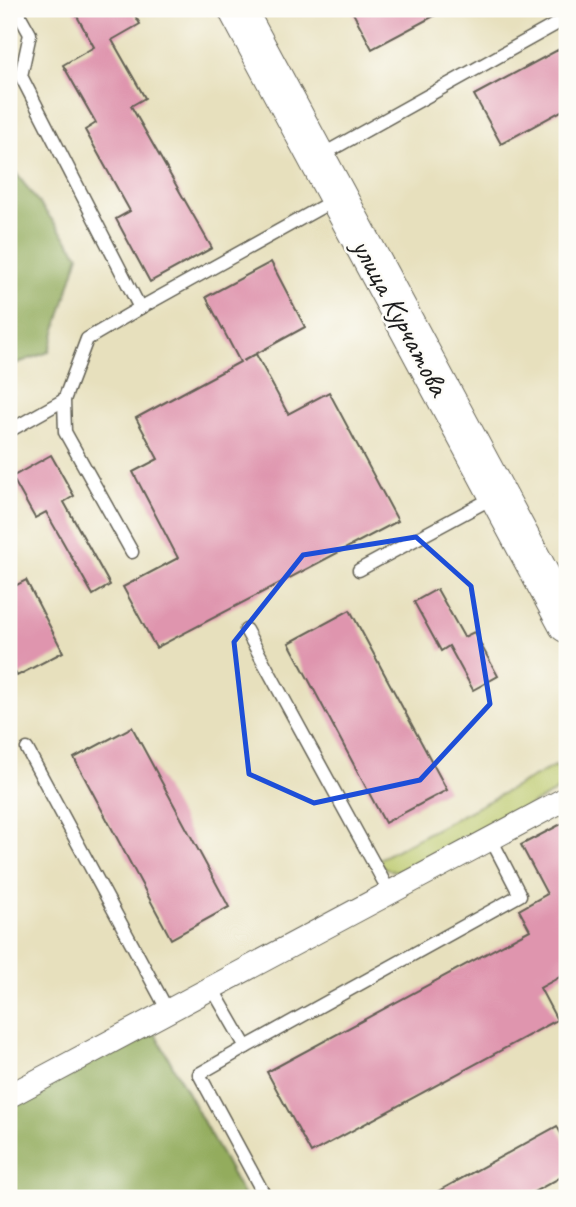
<svg xmlns="http://www.w3.org/2000/svg" width="576" height="1207" viewBox="0 0 576 1207" font-family="Caveat,sans-serif">
  <style>
    .green { fill: #bac769; stroke: #6b7242; stroke-width: 2 }
    .forest { fill: #93ac5d; stroke: #58643c; stroke-width: 2 }
    .building { fill: #df95ae }
    .lines { fill: none; stroke-linecap: round; stroke-linejoin: round }
    .service-casing { stroke: #636154; stroke-width: 15 }
    .minor-casing { stroke: #636154; stroke-width: 25 }
    .primary-casing { stroke: #636154; stroke-width: 39 }
    .service { stroke: #fff; stroke-width: 12 }
    .minor { stroke: #fff; stroke-width: 23 }
    .primary { stroke: #fff; stroke-width: 37 }
    .marked { fill: none; stroke: #1d4ed8; stroke-width: 5; stroke-linejoin: round }
    .labels { text-anchor: middle; stroke-width: 5; stroke-linejoin: round; paint-order: stroke }
    .street-label { font-size: 30px; fill: #1c1c1c; stroke: #fdfcf7 }
  </style>
  <rect width="100%" height="100%" fill="#fdfcf7"/>
  <filter id="ink" filterUnits="userSpaceOnUse"><feTurbulence type="fractalNoise" baseFrequency=".0143" numOctaves="2"/><feDisplacementMap in="SourceGraphic" scale="14" xChannelSelector="R" yChannelSelector="G"/><feConvolveMatrix kernelMatrix="1 2 1 2 8 2 1 2 1" color-interpolation-filters="sRGB"/></filter>
  <filter id="wash" filterUnits="userSpaceOnUse"><feTurbulence type="fractalNoise" baseFrequency=".00686" numOctaves="4" result="noise"/><feDisplacementMap in="SourceGraphic" scale="28" xChannelSelector="R" yChannelSelector="G"/><feGaussianBlur stdDeviation="1.57" result="paint"/><feColorMatrix in="noise" values="0 0 0 0 0 0 0 0 0 0 0 0 0 0 0 0 0 1.4 0 .05"/><feComposite in="paint" operator="in"/></filter>
  <g filter="url(#wash)">
    <rect width="100%" height="100%" fill="#e7e0bd"/>
    <path class="green" d="M556 765 567 786 401 872 385 869 377 860Z"/>
    <g class="forest">
      <path d="M9 164 79 255 49 352 9 366Z"/>
      <path d="M150 1024 245 1198H9V1104Z"/>
    </g>
    <g id="blocks">
      <g class="building">
        <path d="M73 9H131L140 24 112 40 145 98 131 106 212 248 150 282 116 219 130 211 85 130 96 123 63 65 94 47Z"/>
        <path d="M351 9H447L372 49Z"/>
        <path d="M567 45V108L501 144 474 95Z"/>
        <path d="M271 262 305 327 243 361 256 354 288 414 329 392 398 521 156 648 123 587 178 558 133 472 158 459 136 418 240 362 206 297Z"/>
        <path d="M51 455 74 496 64 502 110 585 93 595 46 512 35 518 12 477Z"/>
        <path d="M26 580 63 652 17 676 9 660V589Z"/>
        <path d="M437 589 464 637 474 632 498 676 473 690 449 646 441 651 414 602Z"/>
        <path d="M350 610 447 790 385 823 289 643Z"/>
        <path d="M132 727 229 907 171 939 74 758Z"/>
        <path d="M567 821V973L540 988 557 1020 311 1153 267 1072 530 930 519 910 547 894 521 845Z"/>
        <path d="M557 1126 567 1145V1174L523 1198H426Z"/>
      </g>
    </g>
  </g>
  <g filter="url(#ink)">
    <use href="#blocks" fill-opacity="0" stroke="#636154" stroke-width="2"/>
    <g class="lines">
      <defs>
        <g id="service">
          <path d="M16 9 30 34 21 76 140 308 87 339 64 400 65 432 132 552"/>
          <path d="M320 156 567 18"/>
          <path d="M140 308 336 199"/>
          <path d="M9 431 64 400"/>
          <path d="M359 570 494 497"/>
          <path d="M246 630 390 893"/>
          <path d="M27 749 168 1011"/>
          <path d="M212 988 246 1047 199 1074 266 1198"/>
          <path d="M246 1047 520 895 491 839"/>
        </g>
        <path id="minor" d="M9 1096 567 798"/>
        <path id="primary" d="M237 9 567 624"/>
      </defs>
      <use href="#service" class="service-casing"/>
      <use href="#minor" class="minor-casing"/>
      <use href="#primary" class="primary-casing"/>
      <use href="#service" class="service"/>
      <use href="#minor" class="minor"/>
      <use href="#primary" class="primary"/>
    </g>
  </g>
  <path class="marked" d="M416 537 471 586 490 704 420 780 314 803 249 774 234 642 303 555Z"/>
  <g class="labels">
    <g class="street-label">
      <text transform="translate(401 317) rotate(62)" y="10">улица Курчатова</text>
    </g>
  </g>
  <rect width="576" height="1207" fill="none" stroke="#fdfcf7" stroke-width="35"/>
</svg>
